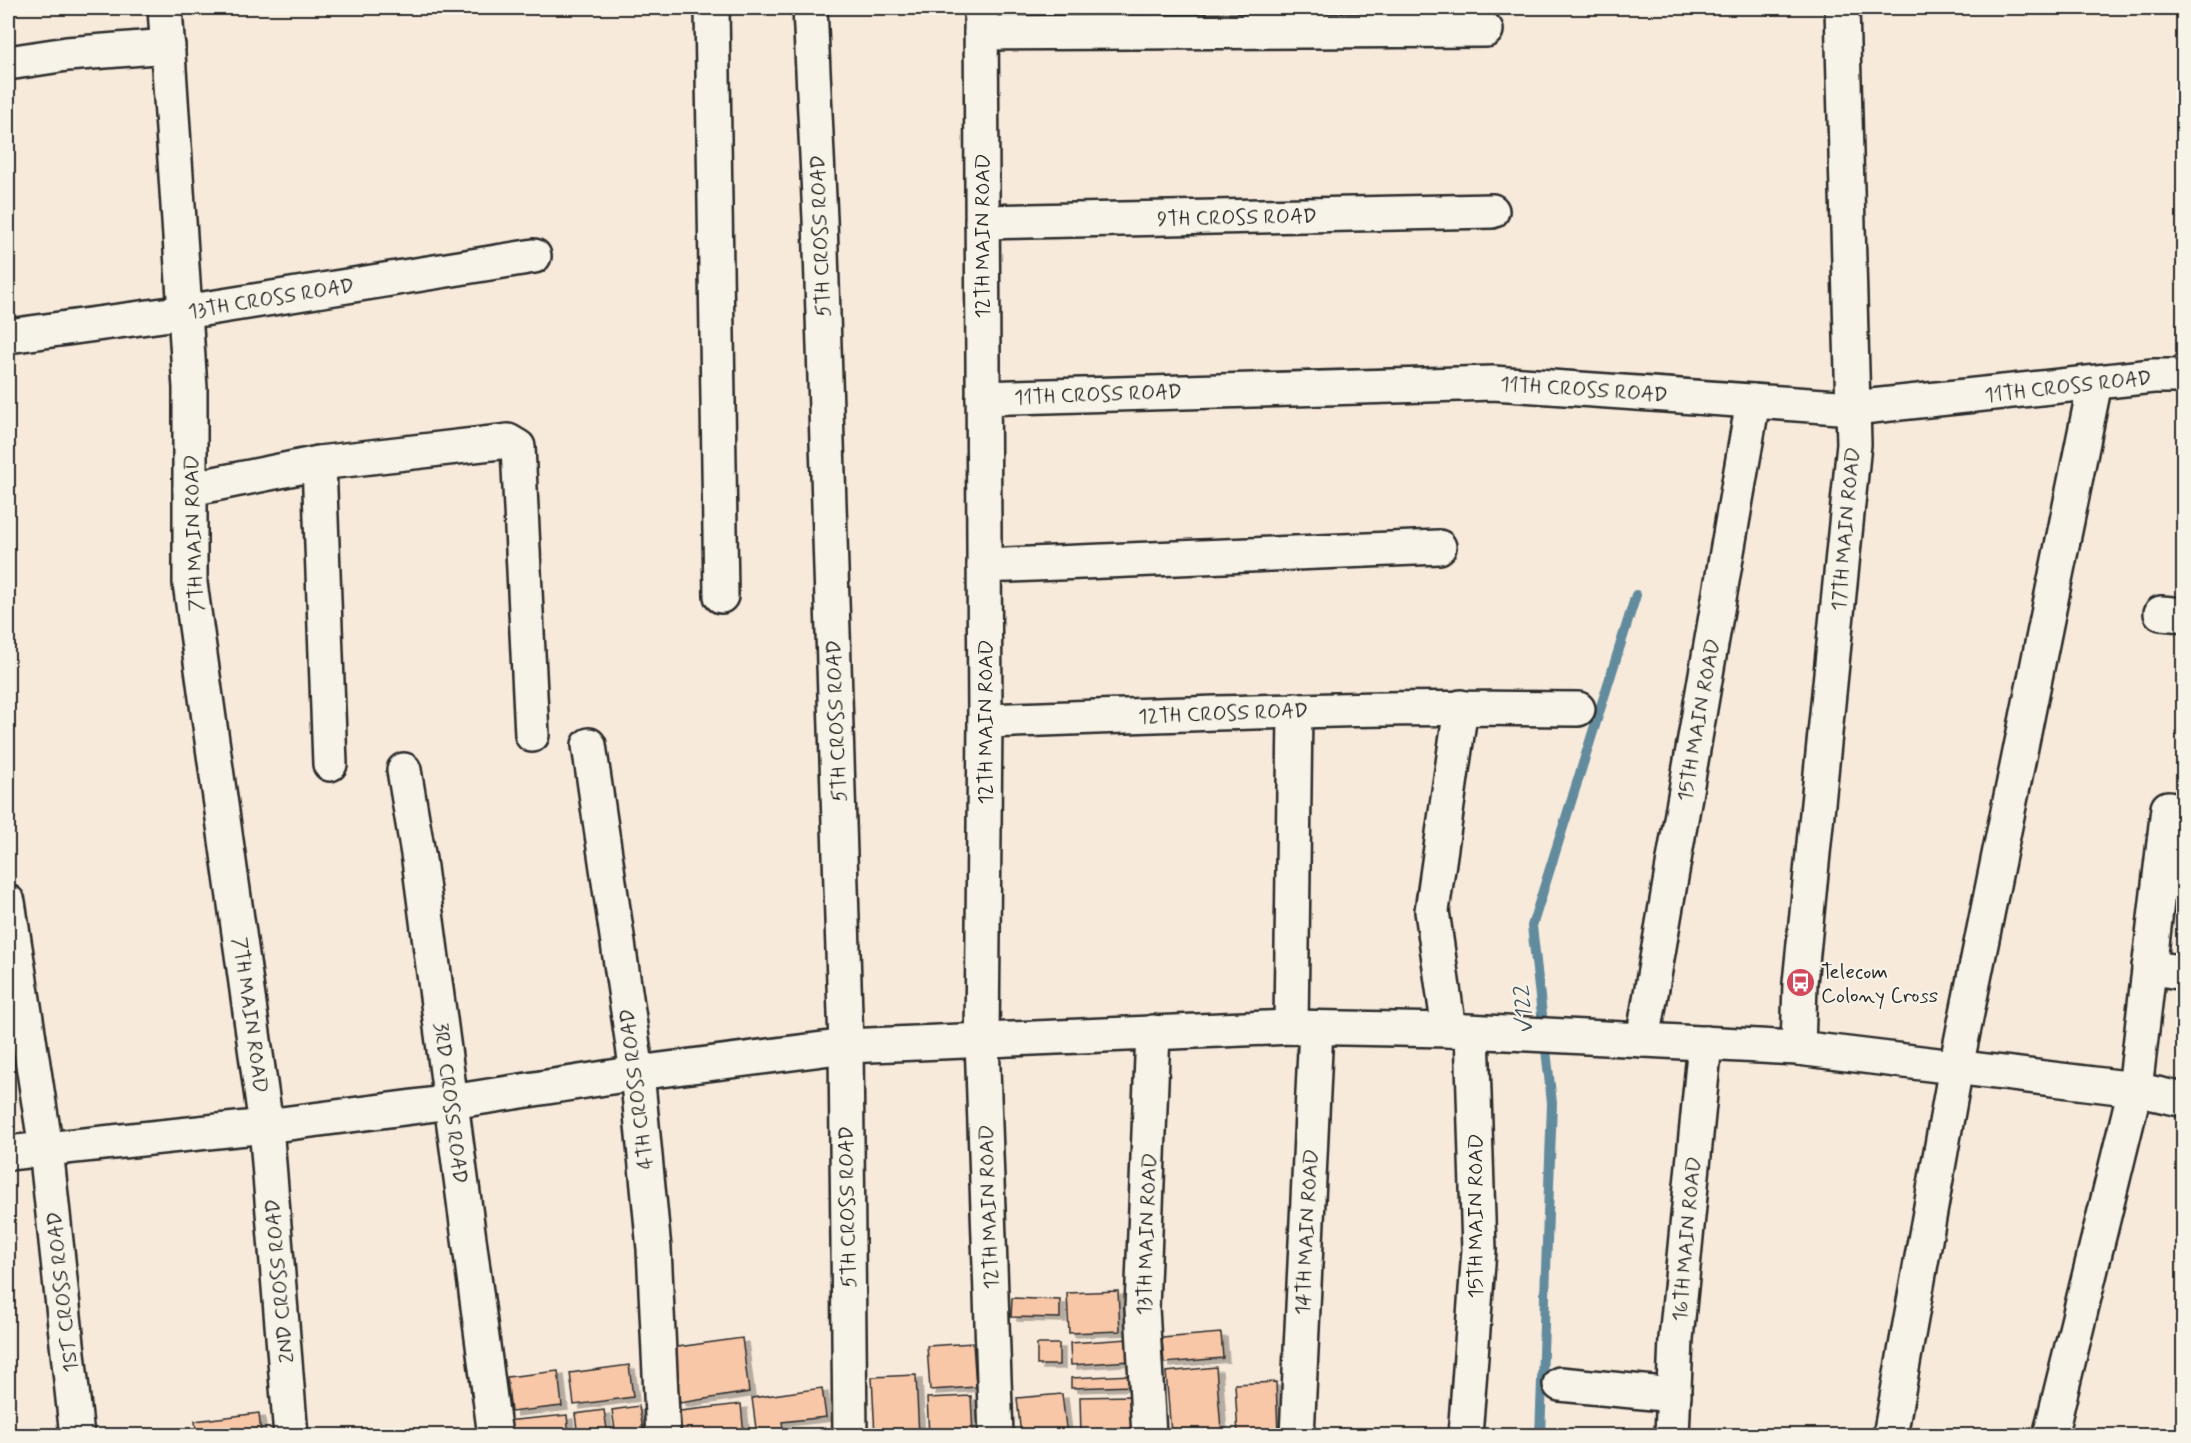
<svg xmlns="http://www.w3.org/2000/svg" width="2191" height="1443" viewBox="0 0 2191 1443" font-family="Mynerve,sans-serif">
  <style>
    .lines { fill: none; stroke-linecap: round; stroke-linejoin: round }
    .stream { stroke: #638b9e; stroke-width: 10 }
    .building { fill: #f8c7a8; stroke: #2b2b2b; stroke-width: 1.5; filter: url(#shadow) }
    .minor-casing { stroke: #2b2b2b; stroke-width: 38 }
    .tertiary-casing { stroke: #2b2b2b; stroke-width: 38 }
    .minor { stroke: #f7f3e8; stroke-width: 33 }
    .tertiary { stroke: #f7f3e8; stroke-width: 33 }
    .labels { text-anchor: middle; stroke-width: 4.5; stroke-linejoin: round; paint-order: stroke }
    .street-label { font-size: 21px; fill: #2b2b2b; stroke: #f7f3e8 }
    .poi-label { font-size: 21px; fill: #2b2b2b; stroke: #f7f3e8; text-anchor: start }
    .water-label { font-size: 22px; font-style: italic; fill: #42535b; stroke: #f7f3e8 }
  </style>
  <defs>
    <filter id="shadow"><feDropShadow dx="6" dy="4" stdDeviation="0" flood-color="#0004"/></filter>
  </defs>
  <rect width="100%" height="100%" fill="#f7eadb"/>
  <filter id="ink" filterUnits="userSpaceOnUse"><feTurbulence type="fractalNoise" baseFrequency=".0167" numOctaves="2"/><feDisplacementMap in="SourceGraphic" scale="12" xChannelSelector="R" yChannelSelector="G"/><feConvolveMatrix kernelMatrix="1 2 1 2 8 2 1 2 1" color-interpolation-filters="sRGB"/></filter>
  <g filter="url(#ink)">
    <g class="lines">
      <path class="stream" d="M1540 1436 1552 1103 1532 926 1636 595"/>
    </g>
    <g class="building">
      <path d="M1118 1291 1120 1331 1069 1333 1067 1293Z"/>
      <path d="M1012 1298 1060 1300V1318L1011 1317Z"/>
      <path d="M1221 1333 1223 1358 1164 1363 1162 1338Z"/>
      <path d="M742 1338 749 1392 680 1403 671 1348Z"/>
      <path d="M1129 1339 1130 1361 1071 1365 1070 1343Z"/>
      <path d="M973 1343 976 1387 930 1390 927 1346Z"/>
      <rect x="1037" y="1344" width="22" height="21"/>
      <path d="M629 1365 633 1397 574 1405 570 1373Z"/>
      <path d="M1216 1367 1221 1429 1171 1433 1166 1372Z"/>
      <path d="M558 1371 562 1406 511 1412 507 1377Z"/>
      <path d="M916 1375 919 1436H875L872 1377Z"/>
      <path d="M1131 1375 1132 1386 1071 1388V1378Z"/>
      <path d="M1276 1382 1278 1433 1238 1435 1235 1384Z"/>
      <path d="M822 1388 826 1417 782 1422 784 1436H757L752 1398Z"/>
      <path d="M1062 1394 1067 1436H1021L1017 1398Z"/>
      <path d="M971 1396 973 1436H929L927 1398Z"/>
      <path d="M1132 1396 1133 1429H1111L1112 1436H1081L1080 1397Z"/>
      <path d="M741 1404 744 1436H682L680 1411Z"/>
      <path d="M639 1406 644 1436H616L612 1410Z"/>
      <path d="M604 1410 608 1436H578L575 1414Z"/>
      <path d="M259 1413 261 1436H197L195 1421Z"/>
      <path d="M567 1415 569 1436H506L505 1421Z"/>
      <path d="M824 1429V1436H793V1431Z"/>
    </g>
    <g class="lines">
      <defs>
        <g id="minor">
          <path d="M165 8 190 388V583L266 1126 291 1436"/>
          <path d="M712 8 721 596"/>
          <path d="M810 8 820 219 846 1046 850 1436"/>
          <path d="M981 8 985 721 982 1040 996 1436"/>
          <path d="M981 33 1486 30"/>
          <path d="M8 63 67 54 168 46"/>
          <path d="M982 222 1492 211"/>
          <path d="M8 336 185 312 534 256"/>
          <path d="M983 398 1493 383 1853 408 2153 376H2184"/>
          <path d="M319 463 330 764"/>
          <path d="M190 489 319 463 508 441 518 447 532 735"/>
          <path d="M984 566 1439 547"/>
          <path d="M2161 613 2184 615"/>
          <path d="M985 721C1183 714 1380 706 1578 709"/>
          <path d="M589 745 637 1073 654 1249 663 1436"/>
          <path d="M404 770 419 860 495 1436"/>
          <path d="M8 902 46 1149 77 1436"/>
          <path d="M2149 967 2184 973"/>
          <path d="M1291 1027 1295 710"/>
          <path d="M1449 1030 1432 911 1461 707"/>
          <path d="M1643 1040 1753 401"/>
          <path d="M8 1153 266 1126 451 1102 637 1073 846 1046 1291 1027 1449 1030 1798 1048"/>
          <path d="M1560 1384 1674 1395"/>
          <path d="M1149 1436 1142 1308 1153 1032"/>
          <path d="M1297 1436 1316 1028"/>
          <path d="M1465 1436 1479 1250 1472 1032"/>
          <path d="M1672 1436 1676 1339 1705 1043"/>
          <path d="M1890 1436 1956 1067 2095 383"/>
          <path d="M2050 1436 2135 1089 2168 808 2184 811"/>
        </g>
        <path id="tertiary" d="M1842 8 1854 444 1800 983 1798 1048 2135 1089 2184 1100"/>
      </defs>
      <use href="#minor" class="minor-casing"/>
      <use href="#tertiary" class="tertiary-casing"/>
      <use href="#minor" class="minor"/>
      <use href="#tertiary" class="tertiary"/>
    </g>
  </g>
  <defs>
    <symbol id="bus-disc" viewBox="-11 -11 22 22"><circle r="9.5" fill="#d1495b" stroke="#f7f3e8"/><path d="M-5-6H5V4H4V6H2V4H-2V6H-4V4H-5ZM-3.5-4V0h7V-4ZM-3.5 1.2v1.5H-2V1.2ZM2 1.2v1.5H3.5V1.2Z" fill="#fff"/></symbol>
  </defs>
  <g fill-rule="evenodd">
    <use href="#bus-disc" x="1784" y="966" width="33" height="33"/>
  </g>
  <g class="labels">
    <g class="street-label">
      <text transform="translate(1237 217) rotate(-1)" y="7">9TH CROSS ROAD</text>
      <text transform="translate(820 236) rotate(-92)" y="7">5TH CROSS ROAD</text>
      <text transform="translate(982 236) rotate(-90)" y="7">12TH MAIN ROAD</text>
      <text transform="translate(271 298) rotate(-9)" y="7">13TH CROSS ROAD</text>
      <text transform="translate(2068 386) rotate(-6)" y="7">11TH CROSS ROAD</text>
      <text transform="translate(1584 389) rotate(4)" y="7">11TH CROSS ROAD</text>
      <text transform="translate(1098 394) rotate(-2)" y="7">11TH CROSS ROAD</text>
      <text transform="translate(1845 529) rotate(-85)" y="7">17TH MAIN ROAD</text>
      <text transform="translate(193 533) rotate(-92)" y="7">7TH MAIN ROAD</text>
      <text transform="translate(1223 713) rotate(-2)" y="7">12TH CROSS ROAD</text>
      <text transform="translate(1698 720) rotate(-80)" y="7">15TH MAIN ROAD</text>
      <text transform="translate(836 721) rotate(-92)" y="7">5TH CROSS ROAD</text>
      <text transform="translate(985 722) rotate(-90)" y="7">12TH MAIN ROAD</text>
      <text transform="translate(251 1015) rotate(82)" y="7">7TH MAIN ROAD</text>
      <text transform="translate(636 1089) rotate(-97)" y="7">4TH CROSS ROAD</text>
      <text transform="translate(451 1103) rotate(83)" y="7">3RD CROSS ROAD</text>
      <text transform="translate(847 1207) rotate(-91)" y="7">5TH CROSS ROAD</text>
      <text transform="translate(988 1207) rotate(-92)" y="7">12TH MAIN ROAD</text>
      <text transform="translate(1475 1216) rotate(-90)" y="7">15TH MAIN ROAD</text>
      <text transform="translate(1306 1232) rotate(-87)" y="7">14TH MAIN ROAD</text>
      <text transform="translate(1146 1234) rotate(-88)" y="7">13TH MAIN ROAD</text>
      <text transform="translate(1686 1239) rotate(-85)" y="7">16TH MAIN ROAD</text>
      <text transform="translate(279 1281) rotate(-95)" y="7">2ND CROSS ROAD</text>
      <text transform="translate(62 1292) rotate(-96)" y="7">1ST CROSS ROAD</text>
    </g>
    <g class="poi-label">
      <text x="1821" y="978">Telecom<tspan x="1821" dy="24">Colony Cross</tspan></text>
    </g>
    <g class="water-label">
      <text transform="translate(1522 1010) rotate(-97)" y="8">V122</text>
    </g>
  </g>
  <rect width="2191" height="1443" fill="none" stroke="#f7f3e8" stroke-width="30"/>
  <rect x="15" y="15" width="2161" height="1413" fill="none" stroke="#2b2b2b" stroke-width="2" filter="url(#ink)"/>
</svg>
